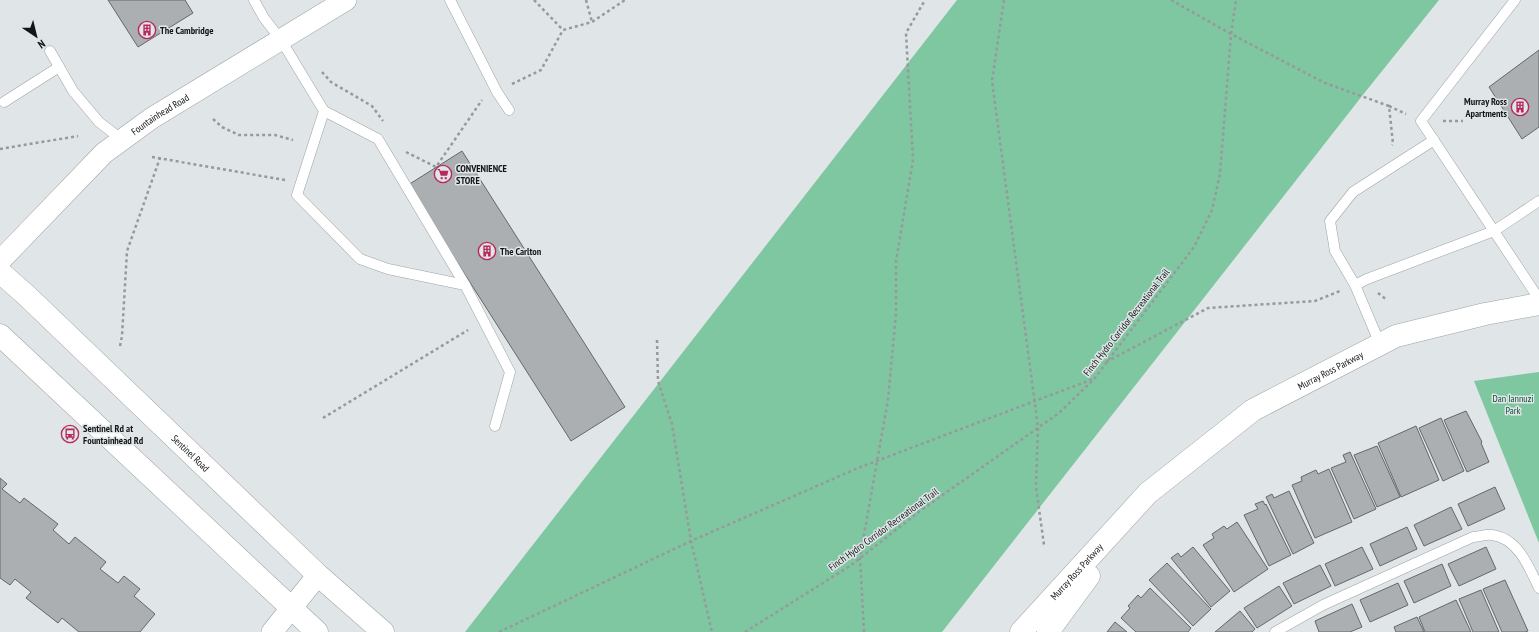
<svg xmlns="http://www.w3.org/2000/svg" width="1539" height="632" viewBox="0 0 1539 632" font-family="'PT Sans Narrow',sans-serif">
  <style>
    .green { fill: #7ec7a1 }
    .building { fill: #acafb2; stroke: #65686b }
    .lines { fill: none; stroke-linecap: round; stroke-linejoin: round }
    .service-casing { stroke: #9ea3a4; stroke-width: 11 }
    .minor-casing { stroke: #9ea3a4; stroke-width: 22 }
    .tertiary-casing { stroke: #9ea3a4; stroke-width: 23 }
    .path { stroke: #969a9c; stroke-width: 2.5; stroke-dasharray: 3 3; stroke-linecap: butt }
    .service { stroke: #fff; stroke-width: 10 }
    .minor { stroke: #fff; stroke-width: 21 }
    .tertiary { stroke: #fff; stroke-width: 22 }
    .labels { text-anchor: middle; stroke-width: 3; stroke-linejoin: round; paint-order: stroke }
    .poi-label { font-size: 10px; font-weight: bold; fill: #131516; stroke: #e0e5e7; text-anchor: start }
    .street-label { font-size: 10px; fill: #131516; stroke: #e0e5e7 }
    .park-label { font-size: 10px; fill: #084f33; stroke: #e0e5e7 }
  </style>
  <rect width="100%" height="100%" fill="#e0e5e7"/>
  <g class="green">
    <path d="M957 0H1439L1362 96 942 632H465Z"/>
    <path d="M1539 372V543L1474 381Z"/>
  </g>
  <g class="building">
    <path d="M108 0H185L193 13 138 47Z"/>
    <path d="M1539 50V127L1522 139 1489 87Z"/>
    <path d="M462 151 625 407 571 441 408 185Z"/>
    <path d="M1466 411 1482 442 1481 443 1489 462 1467 472 1444 420Z"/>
    <path d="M1441 418 1464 471 1443 481 1419 428Z"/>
    <path d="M1416 426 1439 480 1401 497 1378 443Z"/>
    <path d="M1377 446 1400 497 1377 507 1354 455Z"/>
    <path d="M1350 452 1376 509 1354 519 1331 468 1346 462 1343 455Z"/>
    <path d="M1329 469 1352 522 1315 538 1292 485 1302 481 1301 477 1316 470 1318 474Z"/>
    <path d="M0 478 7 484 2 489 20 503 24 498 58 524 53 530 69 544 75 537 106 562 100 569 118 583 124 576 140 589 134 596 155 614 140 632H79L62 618 58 623 26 598 31 592 15 579 10 585 0 578Z"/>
    <path d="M1495 487 1505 509 1468 526 1458 504Z"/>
    <path d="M1289 491 1314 543 1293 554 1266 497 1272 494 1274 498Z"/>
    <path d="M1263 501 1265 505 1266 504 1291 555 1269 566 1244 515 1258 509 1255 504Z"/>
    <path d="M1451 507 1462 529 1424 546 1414 525Z"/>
    <path d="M1237 522 1268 569 1234 592 1203 545 1214 538 1212 534 1224 526 1227 529Z"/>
    <path d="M1407 527 1417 549 1380 566 1370 544Z"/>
    <path d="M1193 547 1230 591 1211 607 1171 558 1178 553 1181 557Z"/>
    <path d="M1362 547 1373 569 1335 586 1325 564Z"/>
    <path d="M1486 547 1496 569 1459 586 1448 564Z"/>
    <path d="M1167 563 1211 609 1193 626 1149 580Z"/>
    <path d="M1442 564 1451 586 1414 603 1404 581Z"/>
    <path d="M1320 565 1331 586 1294 604 1283 583Z"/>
    <path d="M1505 580 1528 631 1525 632H1502L1483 589Z"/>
    <path d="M1398 583 1408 605 1370 622 1360 600Z"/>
    <path d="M1279 586 1292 606 1257 628 1244 608Z"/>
    <path d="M1150 588 1191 628 1188 632H1136L1121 618 1130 608 1128 606 1138 595 1141 598Z"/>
    <path d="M1481 590 1499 632H1473L1459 599Z"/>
    <path d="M1456 600 1471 632H1425L1419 617Z"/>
    <path d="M1352 604 1362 627 1350 632H1319L1315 621Z"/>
    <path d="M1240 611 1255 629 1252 632H1215Z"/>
    <path d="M1417 617 1424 632H1396L1394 627Z"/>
    <path d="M1115 622 1127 632H1107Z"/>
  </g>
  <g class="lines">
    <defs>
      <g id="service">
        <path d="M254 0 264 18 281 40 324 111 297 195 360 259 388 269 465 285 510 372 495 426"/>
        <path d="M450 0 497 92 509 110"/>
        <path d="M1515 0 1421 121 1539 299"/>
        <path d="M50 51 73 91 99 122 121 139"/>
        <path d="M4 102 59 67"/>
        <path d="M324 111 378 139 465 285"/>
        <path d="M1355 285 1335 251 1330 221 1353 192 1434 140"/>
        <path d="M1380 344 1355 285 1367 279 1494 231 1539 201"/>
        <path d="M1275 632 1323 605 1473 537C1479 537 1486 534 1492 535 1518 538 1529 567 1539 588"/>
      </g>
      <g id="minor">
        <path id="s1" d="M0 261 104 153 152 118 346 0"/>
        <path d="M272 632 318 575"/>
      </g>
      <g id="tertiary">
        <path id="s2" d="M0 272 26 295 318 575 383 632"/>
        <path d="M0 335 317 632"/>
        <path id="s3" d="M1021 632 1148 493 1253 410 1396 336 1485 314 1539 304"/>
        <path d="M1048 632 1089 576"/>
      </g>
    </defs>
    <use href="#service" class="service-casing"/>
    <use href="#minor" class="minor-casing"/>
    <use href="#tertiary" class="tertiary-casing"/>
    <g class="path">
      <path d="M534 0 563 30 592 22 625 0"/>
      <path d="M586 0 592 22"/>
      <path d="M1004 0 992 81 1038 427 1036 487 1044 545"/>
      <path d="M1171 0 1231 34 1325 83 1389 106 1393 144 1392 145"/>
      <path d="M322 72 331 82 372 106 383 121"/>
      <path d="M512 84 541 70 563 30"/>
      <path d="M1389 106 1406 114"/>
      <path d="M213 119 222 127 239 135H275L293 140"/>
      <path d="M1443 121H1463"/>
      <path d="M0 149 78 136"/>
      <path d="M406 152 436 167 482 100"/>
      <path d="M152 157 285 180"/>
      <path d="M1378 293 1387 300"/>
      <path d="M657 340 658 381 672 424 691 541 712 632"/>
      <path d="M120 346 122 336 127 251 160 158"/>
      <path d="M1106 362 1208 308 1315 301 1340 291"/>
      <path d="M323 418 468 330"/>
      <path d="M499 632 691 541 858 468 1093 379"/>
      <path d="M745 632 850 566 920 511 1059 413 1094 379 1194 247 1212 210 1220 174 1231 34 1236 0"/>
      <path d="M864 632 860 557 888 400 896 313V261L913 160 906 33 925 0"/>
    </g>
    <use href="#service" class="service"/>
    <use href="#minor" class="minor"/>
    <use href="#tertiary" class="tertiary"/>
  </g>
  <defs>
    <symbol id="building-ring" viewBox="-11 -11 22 22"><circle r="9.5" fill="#e0e5e7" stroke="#b82a5b" stroke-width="1.5"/><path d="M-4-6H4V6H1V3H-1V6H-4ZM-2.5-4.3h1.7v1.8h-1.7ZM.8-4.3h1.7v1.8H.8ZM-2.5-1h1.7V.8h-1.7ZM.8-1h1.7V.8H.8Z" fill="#b82a5b"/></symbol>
    <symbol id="supermarket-ring" viewBox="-11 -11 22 22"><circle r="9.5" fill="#e0e5e7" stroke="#b82a5b" stroke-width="1.5"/><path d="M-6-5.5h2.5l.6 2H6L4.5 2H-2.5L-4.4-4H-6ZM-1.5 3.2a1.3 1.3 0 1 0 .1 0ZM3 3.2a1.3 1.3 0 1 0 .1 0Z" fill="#b82a5b"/></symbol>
    <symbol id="bus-ring" viewBox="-11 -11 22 22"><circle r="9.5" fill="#e0e5e7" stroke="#b82a5b" stroke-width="1.5"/><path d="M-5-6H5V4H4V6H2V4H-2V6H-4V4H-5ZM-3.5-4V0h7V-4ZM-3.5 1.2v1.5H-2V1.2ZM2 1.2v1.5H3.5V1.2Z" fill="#b82a5b"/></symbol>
  </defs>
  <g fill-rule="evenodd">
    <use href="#building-ring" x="137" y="20" width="20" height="20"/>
    <use href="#building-ring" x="1510" y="97" width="20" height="20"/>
    <use href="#supermarket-ring" x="433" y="164" width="20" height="20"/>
    <use href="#building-ring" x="477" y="241" width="20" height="20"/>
    <use href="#bus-ring" x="60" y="424" width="20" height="20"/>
  </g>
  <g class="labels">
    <g class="poi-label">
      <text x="160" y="34">The Cambridge</text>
      <text x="1507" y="105" text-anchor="end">Murray Ross<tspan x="1507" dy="12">Apartments</tspan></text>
      <text x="456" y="172">CONVENIENCE<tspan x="456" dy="12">STORE</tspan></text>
      <text x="500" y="255">The Carlton</text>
      <text x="83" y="432">Sentinel Rd at<tspan x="83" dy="12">Fountainhead Rd</tspan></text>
    </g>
    <g class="street-label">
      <text dy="4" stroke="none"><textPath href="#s1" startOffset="218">Fountainhead Road</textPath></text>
      <text transform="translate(1126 322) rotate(-52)" y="4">Finch Hydro Corridor Recreational Trail</text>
      <text dy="4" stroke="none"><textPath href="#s3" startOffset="409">Murray Ross Parkway</textPath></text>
      <text dy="4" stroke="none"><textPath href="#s2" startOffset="263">Sentinel Road</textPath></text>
      <text transform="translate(883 529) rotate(-36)" y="4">Finch Hydro Corridor Recreational Trail</text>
      <text dy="4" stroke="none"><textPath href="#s3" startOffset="82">Murray Ross Parkway</textPath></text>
    </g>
    <g class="park-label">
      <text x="1513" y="402">Dan Iannuzi<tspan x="1513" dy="12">Park</tspan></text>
    </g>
  </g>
  <g transform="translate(36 36) rotate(145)" stroke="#e0e5e7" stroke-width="3" paint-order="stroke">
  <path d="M0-3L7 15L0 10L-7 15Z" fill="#131516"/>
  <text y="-6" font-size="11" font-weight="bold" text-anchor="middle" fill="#131516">N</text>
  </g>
</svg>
